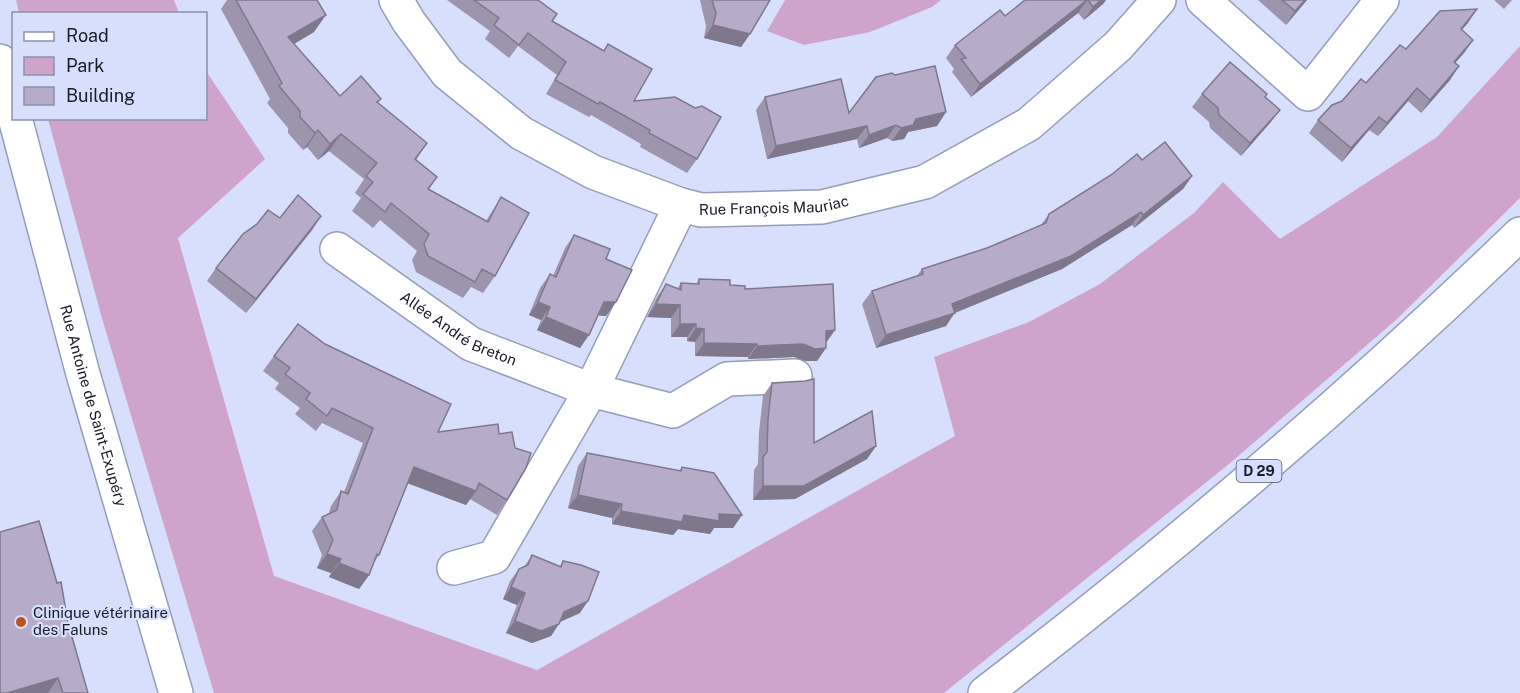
<svg xmlns="http://www.w3.org/2000/svg" width="1520" height="693" viewBox="0 0 1520 693" font-family="'Public Sans',sans-serif">
  <style>
    .green { fill: #cea4cd }
    .lines { fill: none; stroke-linecap: round; stroke-linejoin: round }
    .minor-casing { stroke: #969cb9; stroke-width: 36 }
    .major-casing { stroke: #969cb9; stroke-width: 36 }
    .minor { stroke: #fff; stroke-width: 33 }
    .major { stroke: #fff; stroke-width: 33 }
    .wall { fill: #9d94ad }
    .shaded-wall { fill: #7f788d }
    .building { fill: #b6acc9; stroke: #7f788d; stroke-width: 1.5 }
    .poi-dot { fill: #b95520; stroke: #d8dffd; stroke-width: 2 }
    .labels { text-anchor: middle; stroke-width: 4.5; stroke-linejoin: round; paint-order: stroke }
    .shield { fill: #d8dffd; stroke: #525666; stroke-width: 1.5 }
    .shield-label { font-size: 14px; font-weight: bold; fill: #191b26 }
    .street-label { font-size: 15px; fill: #191b26; stroke: #d8dffd }
    .poi-label { font-size: 15px; fill: #191b26; stroke: #d8dffd; text-anchor: start }
  </style>
  <rect width="100%" height="100%" fill="#d8dffd"/>
  <g class="green">
    <path d="M16 0H174L179 13H19Z"/>
    <path d="M785 0H941L932 7 870 32 804 45 767 31Z"/>
    <path d="M1520 46V198L1397 319 1229 464 944 693H214L101 315 48 119 206 118V71L265 159 178 238 274 576 537 670 955 436 934 357 1029 322 1100 284 1194 213 1223 182 1280 239 1437 137Z"/>
  </g>
  <g class="lines">
    <defs>
      <g id="minor">
        <path id="s1" d="M396 0 409 22 447 73 521 133 593 172 681 205 701 210 822 207 925 182 1029 124 1118 46 1159 0"/>
        <path d="M1203 0 1308 94 1382 0"/>
        <path d="M0 61 14 112"/>
        <path id="s2" d="M15 118 83 374 176 693"/>
        <path id="s3" d="M337 249 471 344 591 390 673 411 727 379 795 376"/>
        <path d="M454 568 494 557 591 390 681 205"/>
      </g>
      <path id="major" d="M985 693C1172 550 1351 397 1520 234"/>
    </defs>
    <use href="#minor" class="minor-casing"/>
    <use href="#major" class="major-casing"/>
    <use href="#minor" class="minor"/>
    <use href="#major" class="major"/>
  </g>
  <g class="wall">
    <path d="M227 0H317L314 32 294 44 340 96 381 99 378 103 427 143 416 160 437 177 429 189 486 221 501 197 495 276 483 293 471 287 463 298 416 272 412 260 417 251 380 220 373 228 352 211 361 198 355 193 364 179 329 151 318 160 307 147 303 150 288 133V128L267 103 270 99 221 9Z"/>
    <path d="M447 0H538L552 21 603 51 608 44 634 101 697 159 687 173 640 147 641 144 591 115 589 117 546 94 557 75 518 46 509 58 485 39 490 31Z"/>
    <path d="M700 0H770L750 34 741 47 704 38 706 26Z"/>
    <path d="M1025 0H1106L1103 4 1084 20 1078 13 971 97 952 72 954 69 946 58 955 45 1005 16Z"/>
    <path d="M1258 0H1307L1286 25Z"/>
    <path d="M1494 0H1512L1504 9Z"/>
    <path d="M1477 9 1462 30 1473 40 1464 53 1455 63 1459 66 1450 80 1421 113 1408 101 1378 136 1369 130 1342 162 1309 133 1318 120 1366 83 1406 49Z"/>
    <path d="M1202 94 1265 97 1280 110 1270 123 1241 156 1210 128 1209 122 1192 107Z"/>
    <path d="M765 97 849 113 946 112 937 126 908 132 904 139 892 141 887 138 859 148 857 139 767 159 756 110Z"/>
    <path d="M1142 160 1192 176 1183 189 1134 228 1132 225 1062 269 955 313 946 326 876 348 862 304 872 291 917 276 922 269 987 248 1041 225 1049 214Z"/>
    <path d="M321 216 312 230 246 313 207 281 216 268Z"/>
    <path d="M574 235 606 259 616 302 606 316 598 315 580 348 537 330 541 320 529 315 540 288 550 274 553 276 565 248Z"/>
    <path d="M699 279 745 289 835 330 826 342V348L817 361H806L794 357 748 359V357L695 356V342L687 341V337H671V318L647 317 657 297 666 284 677 289 681 283 696 284Z"/>
    <path d="M274 356 438 432 507 500 497 515 470 499 466 505 408 483 379 555 373 564 369 575 359 589 329 577 331 573 317 568 322 555 312 531 322 517 329 513 331 506 341 491 344 492 363 443 322 423 316 431 295 414 300 408 275 389 279 383 263 371Z"/>
    <path d="M772 383 814 443 876 446 867 459 795 499 753 500 754 470 758 464 759 432 763 396Z"/>
    <path d="M587 453 679 471 682 467 742 515 733 528H714L710 534 678 529 673 535 612 524V518L568 508 578 466Z"/>
    <path d="M532 555 560 566 563 561 580 613 560 622 551 636 532 643 506 633 517 605 503 599 510 581 519 569 524 567Z"/>
    <path d="M68 623 88 693H0Z"/>
  </g>
  <g class="shaded-wall">
    <path d="M1087 0 1078 13 971 97 980 84Z"/>
    <path d="M1101 0H1106L1103 4 1084 20 1093 7Z"/>
    <path d="M1305 0H1307L1286 25 1295 11Z"/>
    <path d="M1477 9 1468 23 1451 42 1461 29Z"/>
    <path d="M326 15 314 32 277 54 288 37Z"/>
    <path d="M713 25 750 34 741 47 704 38Z"/>
    <path d="M1473 40 1464 53 1444 75 1454 62Z"/>
    <path d="M1459 66 1450 80 1421 113 1430 100Z"/>
    <path d="M1417 88 1408 101 1378 136 1387 123Z"/>
    <path d="M1280 110 1270 123 1241 156 1250 143Z"/>
    <path d="M946 112 937 126 908 132 904 139 892 141 901 128 916 119Z"/>
    <path d="M1379 117 1369 130 1342 162 1351 148Z"/>
    <path d="M896 125 887 138 859 148 869 135Z"/>
    <path d="M867 126 857 139 767 159 776 146Z"/>
    <path d="M318 130 307 147 303 150 315 133Z"/>
    <path d="M341 134 329 151 318 160 330 144Z"/>
    <path d="M1192 176 1183 189 1134 228 1143 215Z"/>
    <path d="M1141 212 1132 225 1062 269 954 313 946 326 876 348 886 335 952 304Z"/>
    <path d="M321 216 312 230 246 313 256 299Z"/>
    <path d="M538 302 550 307 541 320 529 315Z"/>
    <path d="M604 302H616L606 316 594 315Z"/>
    <path d="M656 304 680 305 671 318 647 317Z"/>
    <path d="M546 317 589 335 580 348 537 330Z"/>
    <path d="M680 324H696L687 337H671Z"/>
    <path d="M696 328 704 329 695 342 687 341Z"/>
    <path d="M835 330 826 343V331Z"/>
    <path d="M704 343 757 344 748 357 695 356Z"/>
    <path d="M803 344 826 348 817 361H806L794 357 748 359 757 346Z"/>
    <path d="M876 446 867 459 795 499 753 500 763 486Z"/>
    <path d="M414 467 476 491 466 505 404 482Z"/>
    <path d="M578 495 622 504 612 518 568 508Z"/>
    <path d="M621 511 684 515H742L733 528H714L710 534 678 529 673 535 612 524Z"/>
    <path d="M327 554 341 559 331 573 317 568Z"/>
    <path d="M339 563 369 575 359 589 329 577Z"/>
    <path d="M511 587 525 593 517 605 503 599Z"/>
    <path d="M588 601 580 613 555 624 564 612Z"/>
    <path d="M515 621 559 624 551 636 532 643 506 633Z"/>
    <path d="M58 678 48 693H7Z"/>
  </g>
  <g class="building">
    <path d="M236 0H317L326 15 288 37 340 96 361 76 381 99 377 102 427 143 415 159 437 177 428 189 488 222 501 197 529 213 495 276 482 269 475 282 428 256 424 244 429 234 391 203 385 212 363 194 373 182 366 176 377 163 341 134 330 144 318 130 315 133 300 117V111L279 86 282 83Z"/>
    <path d="M474 0H538L557 14 552 21 604 51 608 44 652 69 634 101 675 97 695 108 702 106 721 117 697 159 649 133 650 130 600 102 598 104 555 80 566 62 528 33 519 45 494 25 499 18Z"/>
    <path d="M712 0H770L750 34 713 25 716 13Z"/>
    <path d="M1025 0H1087L980 84 961 59 966 58 955 45 1000 10 1005 16Z"/>
    <path d="M1088 0H1101L1093 7Z"/>
    <path d="M1282 0H1305L1295 11Z"/>
    <path d="M1477 9 1461 29 1473 40 1454 62 1459 66 1430 100 1417 88 1387 123 1379 117 1351 148 1318 120 1332 105 1342 101 1361 79 1366 83 1400 45 1406 49 1440 11Z"/>
    <path d="M1230 62 1267 94 1265 97 1280 110 1250 143 1219 115 1218 108 1202 94Z"/>
    <path d="M935 66 946 112 916 119 913 125 901 128 896 125 869 135 867 126 776 146 765 97 841 79 849 113 876 77 892 73 895 75Z"/>
    <path d="M1165 142 1192 176 1143 215 1141 212 1071 256 952 304 955 313 886 335 872 291 923 274 922 269 987 248 1046 223 1049 214 1111 175 1137 154 1142 160Z"/>
    <path d="M298 195 321 216 256 299 216 268 243 234 257 224 268 210 280 218Z"/>
    <path d="M574 235 610 249 606 259 632 270 616 302H604L589 335 546 317 550 307 538 302 550 274 556 277Z"/>
    <path d="M699 279 730 280V285L745 286V289L833 284 835 330 826 331V348L815 349 803 344 757 346V344L704 343V329L696 328V324H680V305L656 304 666 284 681 290V283L699 284Z"/>
    <path d="M298 324 325 344 451 404 438 432 498 424 499 434 512 432 515 448 531 453 526 468 507 500 479 483 476 491 414 467 379 555 377 554 369 575 339 563 341 559 327 554 333 540 322 517 337 510 341 491 348 494 373 428 332 408 327 416 306 399 310 393 285 374 290 368 274 356Z"/>
    <path d="M814 379V443L872 411 876 446 804 486H763V457L767 452 768 419 772 383 805 381Z"/>
    <path d="M587 453 681 471 682 467 714 473 742 515 719 514V521L684 515 682 522 621 511 622 504 578 495Z"/>
    <path d="M39 521 57 583 61 582 68 623 88 693H63L58 678 7 693H0V532Z"/>
    <path d="M532 555 561 567 563 561 581 565 599 572 588 601 564 612 559 624 541 631 515 621 525 593 511 587 519 569 528 565Z"/>
  </g>
  <circle class="poi-dot" cx="21" cy="622" r="6"/>
  <g class="labels">
    <rect class="shield" x="1236.5" y="460" width="45" height="22" rx="4.5"/>
    <g class="shield-label">
      <text x="1259" y="476">D 29</text>
    </g>
    <g class="street-label">
      <text dy="5" stroke="none"><textPath href="#s1" startOffset="454">Rue François Mauriac</textPath></text>
      <text dy="5" stroke="none"><textPath href="#s3" startOffset="146">Allée André Breton</textPath></text>
      <text dy="5" stroke="none"><textPath href="#s2" startOffset="298">Rue Antoine de Saint-Exupéry</textPath></text>
    </g>
    <g class="poi-label">
      <text x="33" y="618">Clinique vétérinaire<tspan x="33" dy="17">des Faluns</tspan></text>
    </g>
  </g>
  <rect x="12" y="12" width="195" height="108" fill="#d8dffd" stroke="#8c91a7" stroke-width="1.5"/>
  <rect x="24" y="32" width="30" height="9" fill="#ffffff" stroke="#8c91a7" stroke-width="1.5"/>
  <text x="66" y="42" font-size="18" fill="#191b26">Road</text>
  <rect x="24" y="57" width="30" height="18" fill="#cea4cd" stroke="#8c91a7" stroke-width="1.5"/>
  <text x="66" y="72" font-size="18" fill="#191b26">Park</text>
  <rect x="24" y="87" width="30" height="18" fill="#b6acc9" stroke="#8c91a7" stroke-width="1.5"/>
  <text x="66" y="102" font-size="18" fill="#191b26">Building</text>
</svg>
